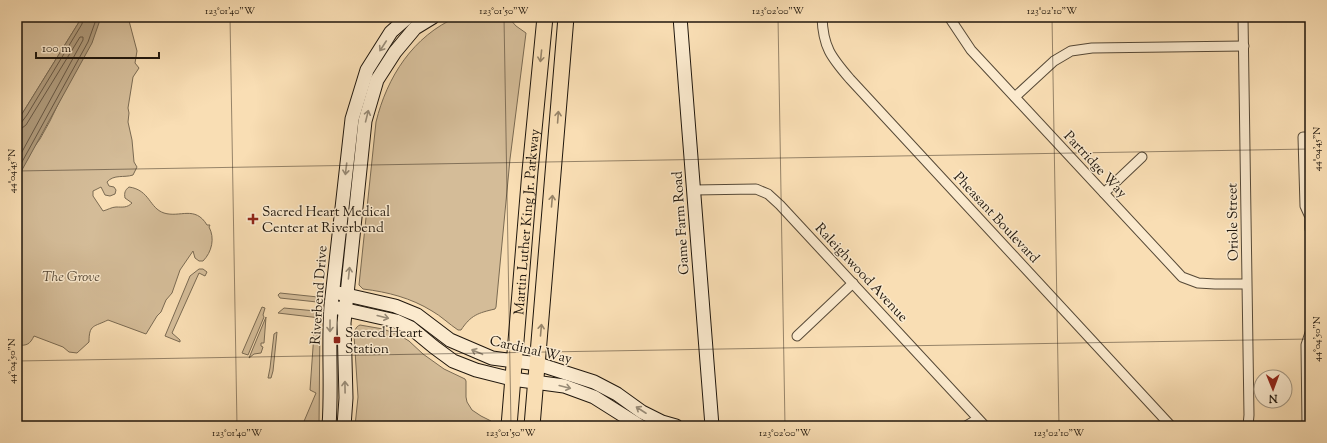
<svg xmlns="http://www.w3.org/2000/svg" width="1327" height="443" viewBox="0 0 1327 443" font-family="'Sorts Mill Goudy',serif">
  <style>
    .green { fill: #d4bc98; stroke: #7a6a52 }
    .water { fill: #af9a7b; stroke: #76664f }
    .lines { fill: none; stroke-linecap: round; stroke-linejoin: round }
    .shore { stroke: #685844; stroke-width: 1 }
    .street-casing { stroke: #564937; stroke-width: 11 }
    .secondary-casing { stroke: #20170d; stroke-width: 15 }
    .primary-casing { stroke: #20170d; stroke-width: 17 }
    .street { stroke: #fbeace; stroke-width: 9 }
    .secondary { stroke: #fbeace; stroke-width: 13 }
    .primary { stroke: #f9deb4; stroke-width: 15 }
    .oneway { stroke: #988b77 }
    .oneway2 { stroke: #978469 }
    .ticks { fill: none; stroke: #20170d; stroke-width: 1; stroke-opacity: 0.45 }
    .poi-dot { fill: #8f2418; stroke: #fbeace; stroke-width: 1.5 }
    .labels { text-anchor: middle; stroke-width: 3; stroke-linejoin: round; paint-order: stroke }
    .street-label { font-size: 14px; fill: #20170d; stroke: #fbeace }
    .poi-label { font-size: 14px; fill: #20170d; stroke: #fbeace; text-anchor: start }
    .park-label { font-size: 14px; font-style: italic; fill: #564937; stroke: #fbeace }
    .neatline { fill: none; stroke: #20170d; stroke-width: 1.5 }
    .ticks-label { font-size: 10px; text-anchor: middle; fill: #20170d }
  </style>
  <rect width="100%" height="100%" fill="#f9deb4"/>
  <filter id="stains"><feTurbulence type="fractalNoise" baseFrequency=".005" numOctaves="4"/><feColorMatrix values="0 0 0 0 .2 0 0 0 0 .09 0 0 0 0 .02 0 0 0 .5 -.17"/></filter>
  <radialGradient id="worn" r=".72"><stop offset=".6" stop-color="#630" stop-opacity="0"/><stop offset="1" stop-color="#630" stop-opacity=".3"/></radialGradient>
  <g class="green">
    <path d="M17 17H79V22L17 122Z"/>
    <path d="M100 17H128L137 51 135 63 139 68 133 77 128 108 129 113 128 122 132 140 134 162 137 167 133 175C124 178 114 174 107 182L109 186 114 187 116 190 115 194 110 196 105 195 101 187 93 191V196L103 211C107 210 112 207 116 207 123 207 127 208 132 203L125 198C124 193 125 190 129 187 150 190 149 208 164 213 180 218 195 205 207 225H210L209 227C215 238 212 252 203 261H199L195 258 193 251 180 270 172 293 166 300 161 312 157 316 146 334 108 320C94 327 89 324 89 342L77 353 69 352 63 347 34 336C30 344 27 346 18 345L17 170 40 139 50 121Z"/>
    <path d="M457 17H508L516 26 526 33 510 159 496 307 495 309C478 313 471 315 461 330H458C449 324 441 316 432 311 411 298 388 292 363 289L359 285 376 122C387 77 413 36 457 17Z"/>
    <path d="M199 269H203L207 272 205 276 199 273 172 333 180 340V342L165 336 190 276Z"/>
    <path d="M280 293 318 297 320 300 317 302 280 298 278 295Z"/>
    <path d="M262 307 265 308 263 315 264 317 248 355 242 353Z"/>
    <path d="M284 308 316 311 320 313V318L278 313Z"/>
    <path d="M266 317 264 343H261V346L263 347 261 353 254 354 249 358Z"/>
    <path d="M315 319 320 320 319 426H302L316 393 310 390Z"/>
    <path d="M360 325 383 329 399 335 409 341 423 354 444 369 465 379 466 381V397L467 402 472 410 481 416 491 421V426H355L358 397 354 335C355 331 355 327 360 325Z"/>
    <path d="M277 332 273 371 271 378H268L270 368 274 334Z"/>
  </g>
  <path class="water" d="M79 17H101L92 43 17 179V122L79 22Z"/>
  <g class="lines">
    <g class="shore">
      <path d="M17 124 21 123 27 115 82 24 83 17"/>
      <path d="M17 129 22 128 26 125 80 37H83V40L17 161"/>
      <path d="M17 171 88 42 97 17"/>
    </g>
    <defs>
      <g id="street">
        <path d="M822 17C823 47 831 57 850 79L1171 426"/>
        <path d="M949 17 971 50 1182 277 1198 283 1215 284H1246"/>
        <path d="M1243 17 1249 415 1248 426"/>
        <path d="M1015 97 1054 61 1071 51 1092 48 1244 46"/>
        <path d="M1310 137H1303L1305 206 1310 217V229"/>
        <path d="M694 190 756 189 768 194 780 205 985 426"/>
        <path d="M1104 193 1142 157"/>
        <path d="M797 336 853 283"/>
        <path d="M966 426 978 419"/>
        <path d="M1307 426 1306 345 1310 333"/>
      </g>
      <g id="secondary">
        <path d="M680 17 712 426"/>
        <path d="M338 293 395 306 417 315 450 340 492 358 538 364 594 382 617 394 642 412 662 422 676 426"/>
        <path d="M338 308 396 321 411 328 434 347 453 361 476 370 512 379 564 386 594 397 640 426"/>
        <path d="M329 426C332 386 328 346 331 306L352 119 367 70 391 32 408 17"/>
        <path d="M344 426 346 398 344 323 365 121 377 80 395 52 415 28 433 17"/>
      </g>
      <g id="primary">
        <path id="s1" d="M509 426 530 171 545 17"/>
        <path d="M532 426 566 17"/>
      </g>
    </defs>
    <use href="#street" class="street-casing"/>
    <use href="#secondary" class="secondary-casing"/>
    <use href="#primary" class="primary-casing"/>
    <use href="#street" class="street"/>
    <use href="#secondary" class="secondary"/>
    <use href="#primary" class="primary"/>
  </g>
  <defs><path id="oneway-shaft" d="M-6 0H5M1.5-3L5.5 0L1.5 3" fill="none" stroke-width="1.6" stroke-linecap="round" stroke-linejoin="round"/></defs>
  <g class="oneway">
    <use href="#oneway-shaft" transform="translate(383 46) rotate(123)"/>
    <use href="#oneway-shaft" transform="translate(367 116) rotate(-76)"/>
    <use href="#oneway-shaft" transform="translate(346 169) rotate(97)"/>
    <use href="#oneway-shaft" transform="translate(349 273) rotate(-84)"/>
    <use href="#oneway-shaft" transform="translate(383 317) rotate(14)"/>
    <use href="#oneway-shaft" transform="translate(330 326) rotate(90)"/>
    <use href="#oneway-shaft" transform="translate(477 352) rotate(-157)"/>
    <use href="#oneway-shaft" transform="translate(345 387) rotate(-91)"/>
    <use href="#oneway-shaft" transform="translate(565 387) rotate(14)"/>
    <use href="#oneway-shaft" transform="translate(641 410) rotate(-147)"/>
  </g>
  <g class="oneway2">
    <use href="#oneway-shaft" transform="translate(541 56) rotate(96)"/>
    <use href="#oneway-shaft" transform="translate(558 117) rotate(-86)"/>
    <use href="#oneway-shaft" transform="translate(552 201) rotate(-85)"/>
    <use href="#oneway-shaft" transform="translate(541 330) rotate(-85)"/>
  </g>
  <path class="ticks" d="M230 17 237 426M504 17 511 426M778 17 785 426M1052 17 1059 426M17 171 1310 149M17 361 1310 339"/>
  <g class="poi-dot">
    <path d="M251 213h4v4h4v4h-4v4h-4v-4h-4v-4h4z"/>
    <rect x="333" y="336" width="8" height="8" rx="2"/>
  </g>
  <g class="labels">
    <g class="street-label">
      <text transform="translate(1096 164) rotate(47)" y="5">Partridge Way</text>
      <text transform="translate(997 217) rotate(47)" y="5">Pheasant Boulevard</text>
      <text dy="5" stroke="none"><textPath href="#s1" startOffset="205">Martin Luther King Jr. Parkway</textPath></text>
      <text transform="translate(1232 222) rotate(-91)" y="5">Oriole Street</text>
      <text transform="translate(680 223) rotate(-94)" y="5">Game Farm Road</text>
      <text transform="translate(862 272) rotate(47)" y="5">Raleighwood Avenue</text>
      <text transform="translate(318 295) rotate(-86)" y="5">Riverbend Drive</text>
      <text transform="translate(531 349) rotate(13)" y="5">Cardinal Way</text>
    </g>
    <g class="poi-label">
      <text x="262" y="216">Sacred Heart Medical<tspan x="262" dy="16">Center at Riverbend</tspan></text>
      <text x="345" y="337">Sacred Heart<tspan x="345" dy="16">Station</tspan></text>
    </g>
    <g class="park-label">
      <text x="71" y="281">The Grove</text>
    </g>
  </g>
  <rect width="1327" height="443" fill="none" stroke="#f9deb4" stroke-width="44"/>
  <g transform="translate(1273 389) rotate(179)"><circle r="19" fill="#fbeace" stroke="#a39681"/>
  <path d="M0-3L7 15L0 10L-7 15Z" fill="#8f2418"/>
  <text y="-6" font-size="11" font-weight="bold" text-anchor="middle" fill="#20170d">N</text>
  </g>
  <path d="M36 52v6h123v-6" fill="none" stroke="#20170d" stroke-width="2"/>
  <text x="42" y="52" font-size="12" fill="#20170d" stroke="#fbeace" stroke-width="3" paint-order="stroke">100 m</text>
  <rect x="22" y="22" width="1283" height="399" class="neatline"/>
  <g class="ticks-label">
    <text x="230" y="14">123°01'40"W</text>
    <text x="504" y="14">123°01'50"W</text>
    <text x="778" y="14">123°02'00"W</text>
    <text x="1052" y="14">123°02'10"W</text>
    <text transform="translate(1316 149) rotate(-90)" y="4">44°04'45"N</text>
    <text transform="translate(11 171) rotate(-90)" y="4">44°04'45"N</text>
    <text transform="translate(1316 339) rotate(-90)" y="4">44°04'50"N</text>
    <text transform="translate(11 361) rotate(-90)" y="4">44°04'50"N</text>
    <text x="237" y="436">123°01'40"W</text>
    <text x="511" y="436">123°01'50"W</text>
    <text x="785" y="436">123°02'00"W</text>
    <text x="1059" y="436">123°02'10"W</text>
  </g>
  <rect width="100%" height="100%" filter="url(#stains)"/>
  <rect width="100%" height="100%" fill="url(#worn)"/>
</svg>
